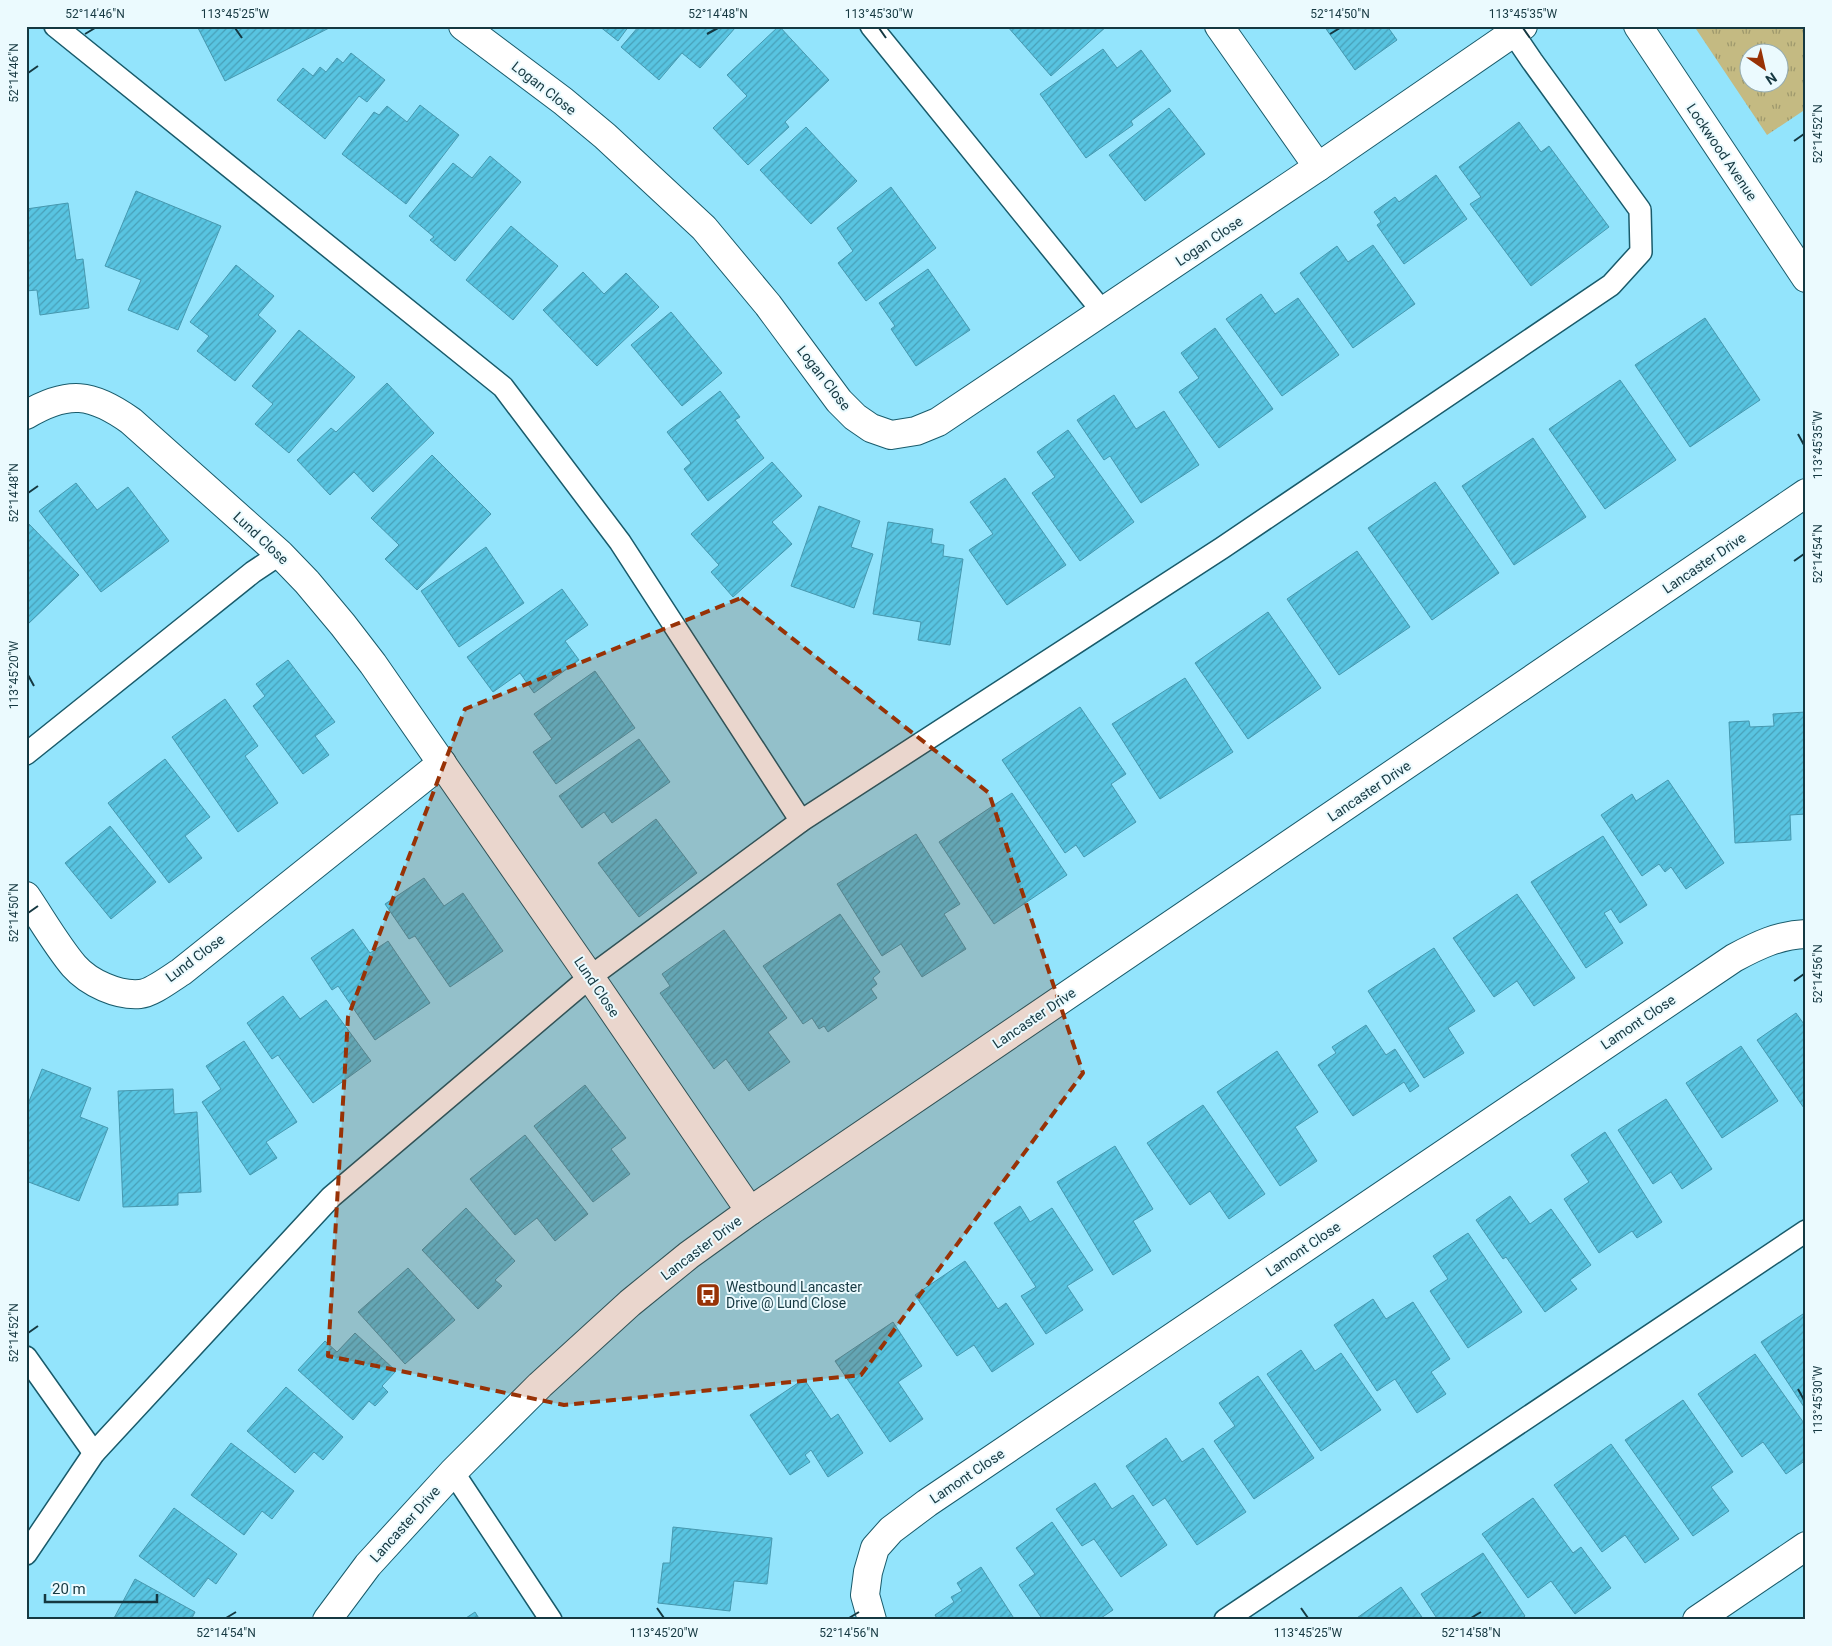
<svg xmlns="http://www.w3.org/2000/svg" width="1832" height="1646" viewBox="0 0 1832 1646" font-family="Roboto,sans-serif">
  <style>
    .park { fill: url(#park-tufts); fill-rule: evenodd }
    .building { fill: url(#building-hatch); stroke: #4698af }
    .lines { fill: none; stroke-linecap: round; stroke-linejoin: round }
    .lane-casing { stroke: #195b6b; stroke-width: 24 }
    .street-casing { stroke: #195b6b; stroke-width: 30 }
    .secondary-casing { stroke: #195b6b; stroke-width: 30 }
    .lane { stroke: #fff; stroke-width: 21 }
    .street { stroke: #fff; stroke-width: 28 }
    .secondary { stroke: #fff; stroke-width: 28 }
    .marked { fill: #983206; fill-opacity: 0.2; stroke: #983206; stroke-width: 4; stroke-dasharray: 10 6; stroke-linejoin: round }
    .ticks { fill: none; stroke: #153841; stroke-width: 2 }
    .labels { text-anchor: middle; stroke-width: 4; stroke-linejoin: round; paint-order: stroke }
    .street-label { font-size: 14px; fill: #153841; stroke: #ebfafe }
    .poi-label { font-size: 14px; fill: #153841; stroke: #ebfafe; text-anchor: start }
    .neatline { fill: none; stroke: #153841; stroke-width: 2 }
    .ticks-label { font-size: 12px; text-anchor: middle; fill: #153841 }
  </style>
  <defs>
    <pattern id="park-tufts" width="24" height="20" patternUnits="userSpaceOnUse" patternTransform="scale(1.25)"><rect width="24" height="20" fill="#c4ba82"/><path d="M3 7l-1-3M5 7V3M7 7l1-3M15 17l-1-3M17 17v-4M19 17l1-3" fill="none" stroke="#9e986c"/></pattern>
    <pattern id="building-hatch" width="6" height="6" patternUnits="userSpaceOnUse" patternTransform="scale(1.25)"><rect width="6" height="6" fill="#58c4e1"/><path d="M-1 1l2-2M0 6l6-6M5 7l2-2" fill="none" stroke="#48a0b8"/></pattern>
  </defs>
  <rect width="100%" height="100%" fill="#93e4fc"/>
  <path class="park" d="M1694 26H1806V109L1767 135ZM1750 52H1780V82H1750Z"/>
  <g class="building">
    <path d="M197 26H333L225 81Z"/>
    <path d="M599 26H629L618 41Z"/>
    <path d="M639 26H733L735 28 700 68 682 53 659 80 621 47Z"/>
    <path d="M779 26 829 80 785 122 789 127 748 165 713 128 747 96 727 75Z"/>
    <path d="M1007 26H1107L1051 76Z"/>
    <path d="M1324 26H1387L1397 40 1355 70Z"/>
    <path d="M1103 49 1117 68 1141 50 1171 91 1131 121 1133 125 1086 158 1040 94Z"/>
    <path d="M351 53 385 80 367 102 359 96 325 139 277 100 303 68 313 76 320 67 326 72 337 58 343 63Z"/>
    <path d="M420 105 459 135 406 204 342 154 374 112 379 115 387 106 407 122Z"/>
    <path d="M1169 108 1205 154 1145 201 1109 155Z"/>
    <path d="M1519 122 1541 152 1549 146 1609 227 1531 286 1470 204 1481 197 1459 167Z"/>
    <path d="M806 127 857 181 811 224 760 170Z"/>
    <path d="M490 156 521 182 455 261 430 240 434 237 409 216 453 163 472 178Z"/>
    <path d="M1436 175 1467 219 1404 264 1377 225 1381 222 1374 212 1395 197 1399 202Z"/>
    <path d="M891 187 936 248 866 301 838 263 853 251 837 228Z"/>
    <path d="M136 191 221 226 178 330 128 310 141 280 105 266Z"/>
    <path d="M68 203 76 260 83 259 89 308 40 315 37 290 26 291V209Z"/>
    <path d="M511 226 558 266 513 320 466 280Z"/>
    <path d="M1373 245 1415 304 1353 348 1300 273 1337 246 1348 262Z"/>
    <path d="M236 265 274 296 258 315 276 331 235 381 197 351 209 336 190 322Z"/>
    <path d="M928 269 970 330 916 366 891 329 895 326 879 303Z"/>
    <path d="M583 272 604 294 626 273 659 307 597 366 543 310Z"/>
    <path d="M1261 294 1275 314 1298 298 1339 355 1282 396 1226 319Z"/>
    <path d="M671 312 722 373 682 406 631 345Z"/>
    <path d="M1705 318 1760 400 1690 447 1635 365Z"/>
    <path d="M1215 328 1273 409 1219 448 1179 392 1199 378 1181 353Z"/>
    <path d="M299 330 355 377 289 453 255 424 273 404 252 386Z"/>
    <path d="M1620 380 1676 460 1605 509 1549 429Z"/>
    <path d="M387 383 434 433 373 492 354 472 330 495 297 460 331 428 336 432Z"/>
    <path d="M720 391 740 417 735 420 764 458 708 501 684 469 691 463 667 432Z"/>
    <path d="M1114 395 1136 429 1164 411 1199 465 1141 503 1110 456 1104 460 1077 420Z"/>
    <path d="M1068 430 1134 522 1080 561 1032 493 1055 477 1037 452Z"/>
    <path d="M1533 438 1586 517 1514 565 1462 486Z"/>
    <path d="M432 455 491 514 417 590 385 559 399 545 371 518Z"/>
    <path d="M772 462 802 496 772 522 792 544 733 597 711 572 719 565 691 534Z"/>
    <path d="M1005 478 1066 565 1007 605 969 550 993 534 970 502Z"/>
    <path d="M1435 482 1499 573 1432 620 1368 528Z"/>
    <path d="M76 483 97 510 128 487 169 541 101 592 39 511Z"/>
    <path d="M819 506 860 521 851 547 873 554 854 608 791 586Z"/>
    <path d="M26 521 79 575 27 625H26Z"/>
    <path d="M888 522 933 529 931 543 944 545 943 556 963 559 950 645 918 640 921 622 873 614Z"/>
    <path d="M486 547 524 603 459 647 421 591Z"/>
    <path d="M1357 551 1410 627 1339 675 1287 599Z"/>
    <path d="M562 589 588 625 565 641 579 660 534 693 520 673 493 692 467 657Z"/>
    <path d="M1268 612 1321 688 1248 739 1195 663Z"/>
    <path d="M288 660 335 722 315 736 329 755 303 774 253 706 265 696 256 684Z"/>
    <path d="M595 671 635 728 556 784 533 752 552 739 534 714Z"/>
    <path d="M1185 678 1233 752 1160 799 1112 724Z"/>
    <path d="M225 699 258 746 245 756 278 803 238 832 172 737Z"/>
    <path d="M1080 707 1126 774 1111 784 1136 822 1084 857 1076 845 1065 853 1002 760Z"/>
    <path d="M1806 712V814L1790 815 1791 840 1735 843 1729 722 1749 721 1750 727 1774 726 1773 714Z"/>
    <path d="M639 739 670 782 612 823 604 812 582 828 559 796Z"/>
    <path d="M165 759 210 817 185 836 202 858 169 883 108 803Z"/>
    <path d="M1668 780 1724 863 1686 889 1671 867 1665 872 1659 864 1642 876 1601 815 1632 794 1636 801Z"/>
    <path d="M1012 793 1067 875 994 924 939 842Z"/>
    <path d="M656 819 697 873 639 917 598 863Z"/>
    <path d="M110 826 156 882 111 919 65 863Z"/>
    <path d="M916 834 960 904 944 914 966 949 922 977 901 944 882 956 837 884Z"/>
    <path d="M1603 836 1647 905 1620 923 1611 909 1604 913 1623 943 1586 968 1531 882Z"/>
    <path d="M424 878 444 906 463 893 503 951 450 987 415 936 409 939 385 904Z"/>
    <path d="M1517 894 1575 978 1534 1006 1517 981 1494 997 1453 938Z"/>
    <path d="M840 914 880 972 873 978 877 984 871 989 877 998 828 1032 824 1026 819 1029 812 1018 803 1024 763 966Z"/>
    <path d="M353 929 370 953 388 941 430 1003 375 1040 338 986 332 990 311 958Z"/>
    <path d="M724 930 787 1018 768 1032 790 1062 749 1091 726 1059 714 1069 660 993 670 986 662 974Z"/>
    <path d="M1434 948 1475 1011 1448 1028 1464 1053 1424 1078 1368 991Z"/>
    <path d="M283 996 300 1019 326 1000 371 1061 313 1103 278 1055 272 1059 247 1023Z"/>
    <path d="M1796 1013 1806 1027V1111L1757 1040Z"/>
    <path d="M1366 1025 1386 1055 1395 1049 1419 1086 1410 1092 1404 1082 1353 1116 1318 1065 1336 1053 1332 1047Z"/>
    <path d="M244 1041 297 1122 266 1142 277 1158 250 1175 202 1102 221 1089 206 1066Z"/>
    <path d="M1741 1046 1778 1101 1722 1138 1686 1083Z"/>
    <path d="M1277 1051 1318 1112 1295 1127 1317 1161 1280 1186 1217 1092Z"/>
    <path d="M42 1069 91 1088 80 1117 108 1128 79 1201 26 1181V1109Z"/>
    <path d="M585 1085 626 1138 611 1149 630 1174 593 1202 534 1126Z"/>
    <path d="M173 1089 174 1114 197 1112 201 1192 178 1193V1205L123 1207 118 1091Z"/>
    <path d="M1666 1099 1712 1169 1682 1189 1671 1172 1653 1184 1618 1130Z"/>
    <path d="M1203 1105 1265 1194 1229 1219 1210 1191 1190 1205 1147 1143Z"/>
    <path d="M1605 1132 1662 1222 1637 1238 1632 1231 1599 1253 1564 1199 1589 1182 1571 1155Z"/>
    <path d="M525 1135 588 1214 555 1241 537 1218 515 1235 470 1179Z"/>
    <path d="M1115 1146 1153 1209 1133 1221 1151 1251 1113 1275 1057 1182Z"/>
    <path d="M1510 1196 1530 1224 1551 1209 1591 1265 1570 1280 1577 1289 1545 1312 1506 1257 1503 1259 1476 1220Z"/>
    <path d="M1020 1206 1030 1222 1052 1208 1093 1270 1067 1286 1083 1310 1046 1334 1021 1296 1036 1287 994 1223Z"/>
    <path d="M466 1208 515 1261 495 1280 502 1286 478 1309 422 1250Z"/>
    <path d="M1468 1233 1522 1312 1468 1348 1430 1291 1448 1279 1433 1256Z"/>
    <path d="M965 1261 998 1309 1006 1303 1034 1344 992 1372 974 1345 957 1356 915 1295Z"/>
    <path d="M408 1268 455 1320 405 1364 358 1312Z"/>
    <path d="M1373 1299 1386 1319 1413 1302 1450 1359 1431 1372 1446 1394 1417 1413 1395 1379 1377 1391 1334 1325Z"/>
    <path d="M1806 1312V1410L1761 1342Z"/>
    <path d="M893 1322 922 1366 898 1382 923 1419 890 1442 835 1361Z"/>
    <path d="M355 1333 396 1371 382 1386 388 1392 375 1406 369 1401 353 1420 298 1370 325 1341 337 1352Z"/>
    <path d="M1301 1350 1315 1371 1341 1353 1381 1410 1321 1451 1267 1374Z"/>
    <path d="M1755 1354 1806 1426V1460L1786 1474 1763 1442 1742 1457 1698 1394Z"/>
    <path d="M1258 1376 1314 1458 1254 1499 1214 1441 1235 1426 1219 1403Z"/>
    <path d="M804 1379 831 1419 838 1414 863 1453 828 1477 811 1450 805 1455 810 1462 790 1475 750 1415Z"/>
    <path d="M286 1387 343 1437 323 1460 314 1452 295 1473 247 1431Z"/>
    <path d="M1683 1400 1733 1472 1711 1487 1729 1511 1693 1536 1625 1440Z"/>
    <path d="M1166 1438 1182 1462 1203 1448 1246 1512 1197 1545 1165 1498 1153 1506 1126 1466Z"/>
    <path d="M231 1443 294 1491 272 1519 262 1511 244 1535 191 1495Z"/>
    <path d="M1611 1444 1679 1539 1645 1563 1625 1535 1602 1552 1554 1485Z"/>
    <path d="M1095 1483 1112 1509 1133 1495 1167 1545 1121 1577 1094 1539 1082 1546 1056 1509Z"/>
    <path d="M1533 1498 1573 1553 1581 1547 1611 1588 1575 1614 1551 1581 1528 1598 1482 1534Z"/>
    <path d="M174 1508 237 1554 216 1584 208 1578 194 1597 139 1556Z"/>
    <path d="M1052 1522 1113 1610 1098 1620H1043L1019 1585 1035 1574 1016 1548Z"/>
    <path d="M673 1527 772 1538 767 1584 734 1581 730 1611 658 1603 663 1563H670Z"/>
    <path d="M1483 1553 1525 1616 1520 1620H1438L1421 1594Z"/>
    <path d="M981 1567 1015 1620H938L935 1615 954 1602 951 1597 962 1591 957 1583Z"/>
    <path d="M135 1579 195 1612 191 1620H113Z"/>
    <path d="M1401 1587 1424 1620H1354Z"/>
    <path d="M475 1612 480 1620H463Z"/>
  </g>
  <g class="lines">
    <defs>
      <g id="lane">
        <path d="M55 26 503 387 620 542 801 821"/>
        <path d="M871 26 1103 312"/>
        <path d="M26 754 253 572 280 554"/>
        <path d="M26 1357 94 1453"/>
        <path d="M453 1472 551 1620"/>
        <path d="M26 1554 94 1453 331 1197 590 977 801 821 1222 548 1611 285 1641 252 1640 210 1532 61 1513 33"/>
        <path d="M1225 1620 1806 1231"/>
      </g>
      <g id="street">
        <path d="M463 26 563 101 605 136 704 228 768 305 839 401 855 417 871 428 891 435 916 431 938 422 1318 167 1523 26"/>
        <path d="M1219 26 1318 167"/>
        <path d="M26 415C68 390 92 393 131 421L280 554 307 582 343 625 373 664 590 977 750 1211"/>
        <path d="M26 896C41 918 57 946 74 966 89 983 118 996 140 994 152 993 171 978 181 972L442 763"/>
        <path d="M872 1620 865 1595 868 1572 875 1548 891 1530 927 1503 1734 958C1758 945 1779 935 1806 934"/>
        <path d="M1697 1620 1806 1546"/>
      </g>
      <g id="secondary">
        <path d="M1638 26 1806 278"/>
        <path d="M327 1620 368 1565 453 1472 540 1385 630 1303 689 1255 750 1211 1806 493"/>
      </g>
    </defs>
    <use href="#lane" class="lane-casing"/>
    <use href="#street" class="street-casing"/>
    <use href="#secondary" class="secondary-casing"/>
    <use href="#lane" class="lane"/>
    <use href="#street" class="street"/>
    <use href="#secondary" class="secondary"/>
  </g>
  <path class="marked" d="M741 598 989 793 1083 1073 861 1375 564 1405 328 1356 348 1017 465 709Z"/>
  <path class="ticks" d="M235 28 242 38M879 28 886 38M1523 28 1530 38M85 34 95 28M707 34 718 28M1330 34 1340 28M28 73 38 66M1794 141 1804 134M1798 434 1804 445M28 493 38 486M1794 561 1804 554M28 675 34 686M28 913 38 906M1794 981 1804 974M28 1333 38 1326M1798 1389 1804 1400M657 1608 664 1618M1301 1608 1308 1618M226 1618 236 1612M849 1618 859 1612M1471 1618 1481 1612"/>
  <defs>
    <symbol id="bus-square" viewBox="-11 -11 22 22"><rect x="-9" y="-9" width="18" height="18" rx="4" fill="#983206" stroke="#ebfafe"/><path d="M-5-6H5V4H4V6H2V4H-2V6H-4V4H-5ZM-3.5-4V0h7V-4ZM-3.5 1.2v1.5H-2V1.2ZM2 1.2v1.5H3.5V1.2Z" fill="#fff"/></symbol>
  </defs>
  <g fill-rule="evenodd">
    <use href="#bus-square" x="694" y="1281" width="28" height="28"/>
  </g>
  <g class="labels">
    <g class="street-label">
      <text transform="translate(544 88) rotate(38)" y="5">Logan Close</text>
      <text transform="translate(1722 152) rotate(56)" y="5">Lockwood Avenue</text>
      <text transform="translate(1209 241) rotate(-34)" y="5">Logan Close</text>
      <text transform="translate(824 378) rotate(52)" y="5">Logan Close</text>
      <text transform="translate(261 538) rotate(43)" y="5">Lund Close</text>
      <text transform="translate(1704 563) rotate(-34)" y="5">Lancaster Drive</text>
      <text transform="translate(1369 791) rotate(-34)" y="5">Lancaster Drive</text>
      <text transform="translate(195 958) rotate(-37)" y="5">Lund Close</text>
      <text transform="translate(597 987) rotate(56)" y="5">Lund Close</text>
      <text transform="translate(1034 1018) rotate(-34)" y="5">Lancaster Drive</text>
      <text transform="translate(1638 1022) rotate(-34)" y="5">Lamont Close</text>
      <text transform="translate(701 1248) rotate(-37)" y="5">Lancaster Drive</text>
      <text transform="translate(1303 1249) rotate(-34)" y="5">Lamont Close</text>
      <text transform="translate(967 1476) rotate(-34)" y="5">Lamont Close</text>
      <text transform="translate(405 1524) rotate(-48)" y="5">Lancaster Drive</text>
    </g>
    <g class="poi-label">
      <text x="726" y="1292">Westbound Lancaster<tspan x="726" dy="16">Drive @ Lund Close</tspan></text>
    </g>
  </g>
  <rect width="1832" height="1646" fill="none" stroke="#ebfafe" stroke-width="55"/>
  <g transform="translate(1764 68) rotate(146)"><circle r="24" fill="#ebfafe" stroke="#95acb2"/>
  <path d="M0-4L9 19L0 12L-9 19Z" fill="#983206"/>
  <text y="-8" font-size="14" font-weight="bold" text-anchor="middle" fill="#153841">N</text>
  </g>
  <path d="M45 1594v8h112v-8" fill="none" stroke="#153841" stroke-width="2.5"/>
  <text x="52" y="1594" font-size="15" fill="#153841" stroke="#ebfafe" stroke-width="4" paint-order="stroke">20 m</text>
  <rect x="28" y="28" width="1776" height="1590" class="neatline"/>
  <g class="ticks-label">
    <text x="95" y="18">52°14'46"N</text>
    <text x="235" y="18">113°45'25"W</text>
    <text x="718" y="18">52°14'48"N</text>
    <text x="879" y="18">113°45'30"W</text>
    <text x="1340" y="18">52°14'50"N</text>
    <text x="1523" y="18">113°45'35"W</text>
    <text transform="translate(14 73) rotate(-90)" y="4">52°14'46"N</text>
    <text transform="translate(1818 134) rotate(-90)" y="4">52°14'52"N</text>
    <text transform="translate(1818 445) rotate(-90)" y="4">113°45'35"W</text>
    <text transform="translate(14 493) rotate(-90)" y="4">52°14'48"N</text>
    <text transform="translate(1818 554) rotate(-90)" y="4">52°14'54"N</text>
    <text transform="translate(14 675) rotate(-90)" y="4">113°45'20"W</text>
    <text transform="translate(14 913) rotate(-90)" y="4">52°14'50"N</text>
    <text transform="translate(1818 974) rotate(-90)" y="4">52°14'56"N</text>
    <text transform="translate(14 1333) rotate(-90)" y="4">52°14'52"N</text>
    <text transform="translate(1818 1400) rotate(-90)" y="4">113°45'30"W</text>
    <text x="226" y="1637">52°14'54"N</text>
    <text x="664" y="1637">113°45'20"W</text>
    <text x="849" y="1637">52°14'56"N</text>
    <text x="1308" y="1637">113°45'25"W</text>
    <text x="1471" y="1637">52°14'58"N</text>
  </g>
</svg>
